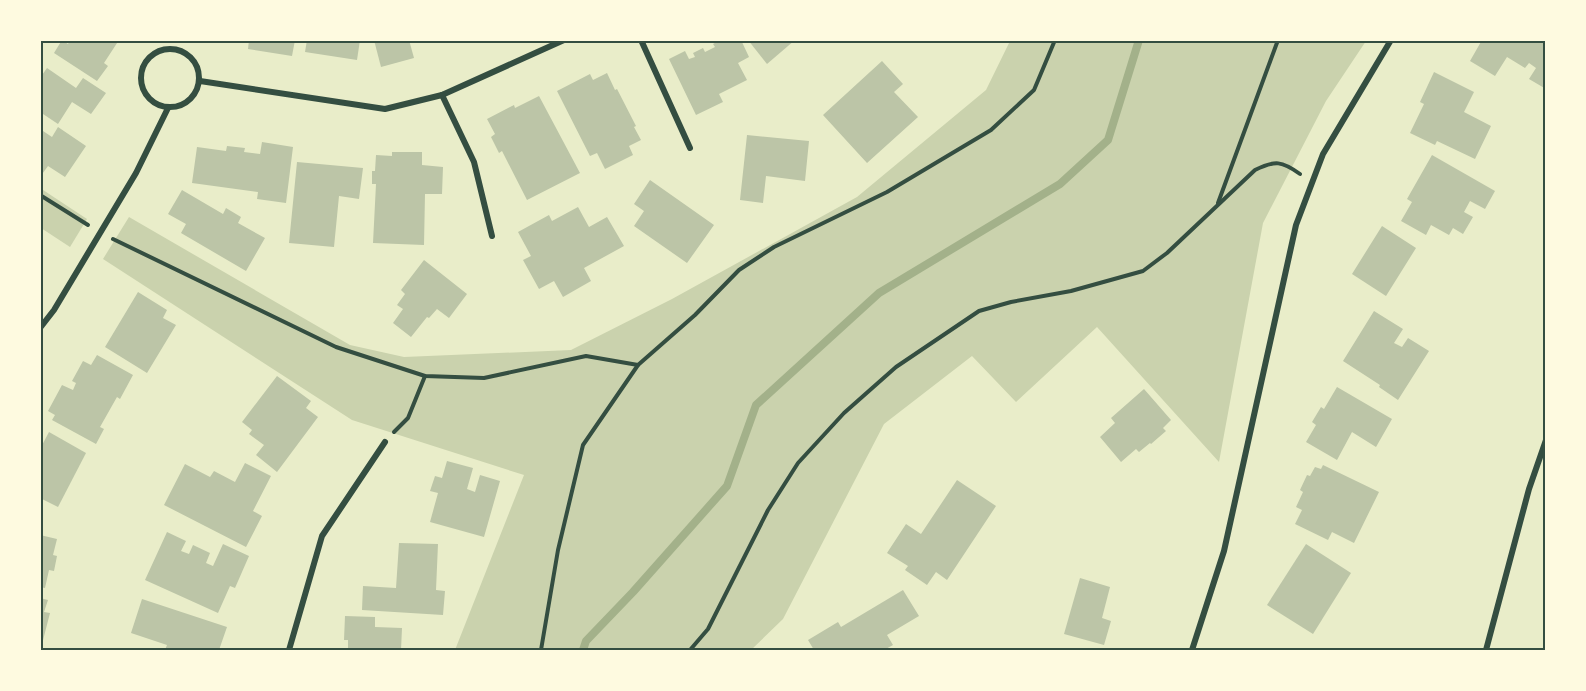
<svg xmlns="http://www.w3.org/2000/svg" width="1586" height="691" viewBox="0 0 1586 691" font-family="Manrope,sans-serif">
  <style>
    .green { fill: #cad2ad }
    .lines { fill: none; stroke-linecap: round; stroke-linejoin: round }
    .stream { stroke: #a3b18a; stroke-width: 8 }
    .building { fill: #bcc5a7 }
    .path { stroke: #344e41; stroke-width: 4 }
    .minor { stroke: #344e41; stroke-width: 6 }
    .neatline { fill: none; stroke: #344e41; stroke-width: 2 }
  </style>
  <rect width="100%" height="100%" fill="#e9edc9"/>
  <g class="green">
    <path d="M1010 41H1366L1326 101 1263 223 1219 462 1097 327 1016 402 972 356 884 424 783 619 751 650H455L524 475 352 420 103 259 129 217 350 345 404 357 571 350 672 299 857 197 986 90Z"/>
    <path d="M40 188 87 219 70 247 41 228Z"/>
  </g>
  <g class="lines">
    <path class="stream" d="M583 650 586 641 633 592 727 486 756 405 879 293 1060 184 1108 140 1139 40"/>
  </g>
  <g class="building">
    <path d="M62 40 68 44 70 40H119L104 63 108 66 97 81 54 53Z"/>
    <path d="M249 40H295L292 56 248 49Z"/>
    <path d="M307 40H360L357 60 305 52Z"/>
    <path d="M374 40H409L414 58 381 67Z"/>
    <path d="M720 40H741L749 57 738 63 747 80 719 94 723 102 696 115 669 59 685 51 689 59 695 57 693 53 703 48 705 52 715 47 713 44Z"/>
    <path d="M748 40H795L767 64Z"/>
    <path d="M1482 40H1546V89L1529 79 1536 68 1529 63 1525 68 1507 57 1495 76 1470 61Z"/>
    <path d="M882 61 903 84 894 92 918 117 867 163 823 115Z"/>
    <path d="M47 68 76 88 83 78 106 93 91 114 72 102 58 124 40 112V78Z"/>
    <path d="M1434 72 1474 92 1464 112 1491 126 1475 159 1437 141 1435 145 1410 133 1424 104 1420 102Z"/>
    <path d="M607 73 615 90 617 89 636 126 634 127 641 140 629 146 633 155 605 169 597 153 590 156 557 91 590 74 593 80Z"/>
    <path d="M539 96 580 173 527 200 502 151 499 153 491 137 495 134 487 119 514 105 515 108Z"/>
    <path d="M58 127 86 146 65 177 48 166 40 177V129L52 137Z"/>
    <path d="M747 135 809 141 805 181 766 176 763 203 740 200Z"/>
    <path d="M262 142 293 147 286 203 257 199 258 192 192 183 197 147 226 151 227 146 245 148 244 152 260 154Z"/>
    <path d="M392 152H422V165L443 167 442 194H425L424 245 373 243 376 184H372V171H375L376 155 392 156Z"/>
    <path d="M1432 155 1495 191 1485 209 1470 201 1464 212 1473 217 1463 234 1453 228 1449 235 1431 225 1426 235 1401 221 1412 202 1407 199Z"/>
    <path d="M297 162 363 168 359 199 339 196 334 247 289 243Z"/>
    <path d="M650 180 714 225 687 263 634 226 644 211 634 204Z"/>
    <path d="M182 190 223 214 226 208 241 217 238 223 265 238 246 271 181 233 186 224 168 214Z"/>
    <path d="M578 207 589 227 607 217 624 246 584 268 591 281 563 297 554 281 539 289 523 260 531 256 518 232 549 215 552 221Z"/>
    <path d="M1382 226 1416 248 1386 296 1352 274Z"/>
    <path d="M424 260 467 294 449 318 437 309 429 318 427 317 411 337 393 323 403 309 397 305 405 294 401 290Z"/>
    <path d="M138 292 167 310 163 318 176 325 147 373 105 347Z"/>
    <path d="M1374 311 1403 329 1394 343 1402 347 1408 338 1429 351 1398 400 1379 387 1380 385 1343 361Z"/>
    <path d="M97 355 133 375 120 399 117 397 100 427 104 429 96 444 52 420 55 415 48 411 62 385 73 390 76 383 72 381 83 361 91 365Z"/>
    <path d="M277 376 311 401 306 408 318 417 277 472 256 455 264 445 249 434 252 430 242 422Z"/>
    <path d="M1337 387 1392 419 1376 447 1352 432 1337 460 1306 442 1316 425 1312 422 1321 407 1324 409Z"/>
    <path d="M1144 389 1171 420 1163 428 1166 431 1151 444 1150 443 1139 452 1136 449 1121 462 1100 437 1115 423 1111 418Z"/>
    <path d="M49 432 86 453 58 507 40 498V449Z"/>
    <path d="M447 461 473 468 467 489 475 492 480 475 500 481 484 537 430 522 438 493 430 491 435 476 442 478Z"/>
    <path d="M245 463 271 476 253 511 262 516 246 547 164 505 185 464 210 477 214 471 235 482Z"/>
    <path d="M1323 465 1379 492 1354 543 1332 532 1328 540 1295 524 1302 510 1296 507 1303 492 1300 490 1307 475 1310 476 1315 467 1321 469Z"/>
    <path d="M957 480 996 506 947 580 936 572 927 585 905 570 908 566 887 553 906 524 921 534Z"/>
    <path d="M167 532 186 541 181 551 189 554 193 545 210 553 206 563 213 566 223 544 249 556 235 588 230 586 218 613 145 580Z"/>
    <path d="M40 535 57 539 53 555 57 556 54 571 49 570 45 588 40 587Z"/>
    <path d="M399 543 438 544 436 590 445 591 443 615 362 610 363 586 396 588Z"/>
    <path d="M1306 544 1351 573 1313 634 1267 605Z"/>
    <path d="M1080 578 1110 587 1102 618 1111 621 1104 645 1064 634Z"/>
    <path d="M903 590 919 616 887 635 893 645 884 650H814L808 640 838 622 841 627Z"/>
    <path d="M40 598 48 600 44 612 50 613 41 648Z"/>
    <path d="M142 599 227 627 219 650H165L167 645 131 633Z"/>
    <path d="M345 616 375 617V627L402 628 401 650H348V640H344Z"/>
  </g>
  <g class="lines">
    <g class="path">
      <path d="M40 195 88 225"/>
      <path d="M1218 203 1278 40"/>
      <path d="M113 239 336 347 425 376 484 378 586 356 638 365"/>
      <path d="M394 432 408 418 425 376"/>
      <path d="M541 650 558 550 583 445 638 365 695 315 739 270 774 247 887 192 991 130 1034 90 1055 40"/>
      <path d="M690 650 708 629 768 510 798 463 844 413 896 367 979 311 1011 302 1071 291 1143 271 1167 253 1255 170C1275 160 1282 161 1300 174"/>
    </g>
    <g class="minor">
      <path d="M641 40 690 148"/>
      <circle cx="170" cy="78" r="29"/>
      <path d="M200 81 385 109 442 95 564 40"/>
      <path d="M442 95 474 162 492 236"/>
      <path d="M40 328 54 310 136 173 168 108"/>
      <path d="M289 650 322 536 385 442"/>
      <path d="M1192 650 1224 551 1296 225 1323 154 1391 40"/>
      <path d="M1486 650 1529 489 1546 440"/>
    </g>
  </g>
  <rect width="1586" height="691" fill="none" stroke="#fefae0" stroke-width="84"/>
  <rect x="42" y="42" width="1502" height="607" class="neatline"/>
</svg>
